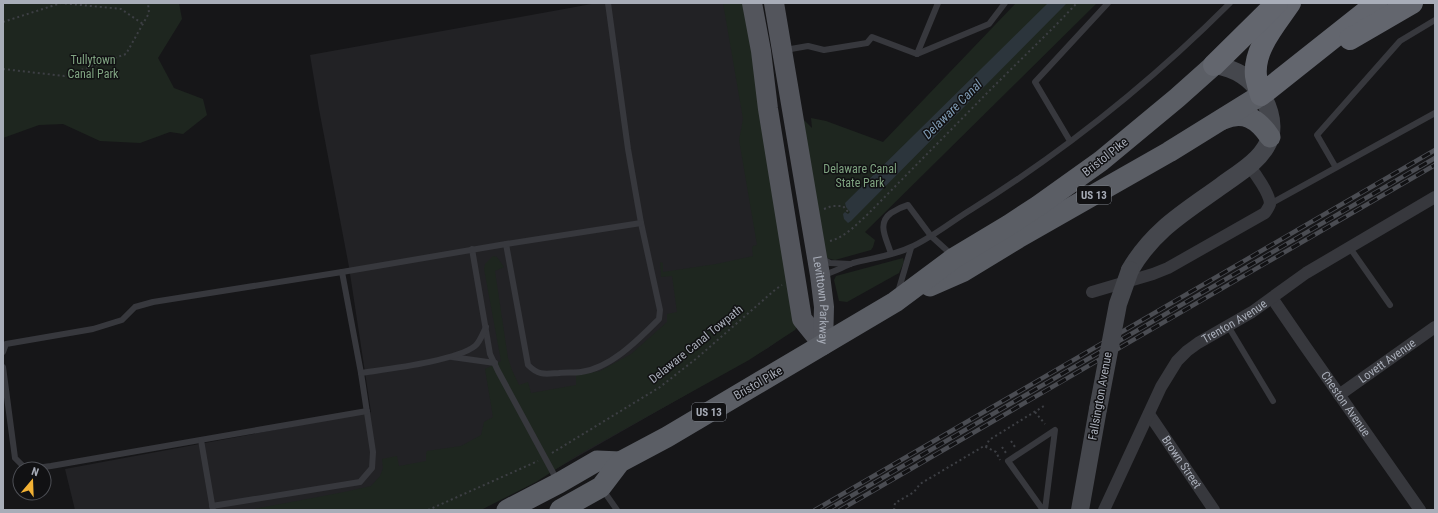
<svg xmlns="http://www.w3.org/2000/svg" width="1438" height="513" viewBox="0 0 1438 513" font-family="'Roboto Condensed',sans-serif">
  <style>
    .built { fill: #222225 }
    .green { fill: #1e261f }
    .water { fill: #2c353c }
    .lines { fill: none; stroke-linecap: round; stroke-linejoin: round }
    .path { stroke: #3d3f44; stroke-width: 2; stroke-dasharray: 2 3; stroke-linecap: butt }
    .service { stroke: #37383d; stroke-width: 6 }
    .minor { stroke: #37383d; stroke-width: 12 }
    .secondary { stroke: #45474d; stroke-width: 18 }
    .primary { stroke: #53555c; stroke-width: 20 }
    .trunk { stroke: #5b5e65; stroke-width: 21 }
    .motorway { stroke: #63666e; stroke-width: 22 }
    .rail-casing { stroke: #4a4c52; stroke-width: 4.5 }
    .rail { stroke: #111113; stroke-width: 3; stroke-dasharray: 9; stroke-linecap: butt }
    .secondary-bridge { stroke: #45474d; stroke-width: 18 }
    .labels { text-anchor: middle; stroke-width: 3; stroke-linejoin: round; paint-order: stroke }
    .shield { fill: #111113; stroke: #7b7e86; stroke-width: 1 }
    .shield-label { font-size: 11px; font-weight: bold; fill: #a8adb8 }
    .park-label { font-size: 12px; fill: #7fa381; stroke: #111113 }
    .street-label { font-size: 12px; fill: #a8adb8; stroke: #111113 }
    .water-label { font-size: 13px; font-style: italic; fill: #7f9bb3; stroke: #111113 }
  </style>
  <rect width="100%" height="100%" fill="#161618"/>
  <path class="built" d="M597 3H731L797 327 768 348 547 474 473 510H75L65 469 371 412 349 267 319 109 310 55Z"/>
  <g class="green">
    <path d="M3 3H179L182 19 158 58 174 88 203 99 207 115 183 134 170 132 140 143 100 141 63 124 39 125 3 138Z"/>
    <path d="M723 3H746L797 327 795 330 749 360 578 455 536 482 481 510H249L344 492 371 486 380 476 383 468 382 459 397 456 399 466 426 461V454L427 451 461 446 481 435 484 422 493 417 485 369 501 361 484 269 485 264 493 256 497 257 504 267 495 271 508 358 512 370 519 385 528 382 531 393 576 385V375L600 371 631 354 667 322V314L677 312 672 276 661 277 660 262 663 263V272L716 264 753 256 752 248 753 246 757 245 739 140 743 119Z"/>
    <path d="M1016 3H1097L865 232 875 240 873 247 871 250 835 260 826 258 799 115 812 128 811 118 826 121 883 142Z"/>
    <path d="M903 258 904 262 899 273 847 302 839 301 834 280 836 276Z"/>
  </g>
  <path class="water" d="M1048 3H1067L851 221 848 223 844 219 843 214 845 212 848 214 850 212 846 207 845 203Z"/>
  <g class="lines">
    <g class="path">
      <path d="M3 22 61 3 121 9 143 24"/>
      <path d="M3 69 64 76 126 54 149 13 148 3"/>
      <path d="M824 209 832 206H843L849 213"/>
      <path d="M830 241C845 237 856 225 868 214L994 86 1055 26 1077 3"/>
      <path d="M1035 412 1045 424"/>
      <path d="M1011 441 1015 447"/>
      <path d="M986 447 989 440 1044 406V405"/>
      <path d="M1002 447 1006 453"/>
      <path d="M552 453 660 387 697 358 776 289 782 285"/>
      <path d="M428 510 538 461"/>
      <path d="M894 510 895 503 914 492 920 484 984 446 996 452 1000 460"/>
    </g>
    <g class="service">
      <path d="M785 50 808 46 824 50 867 43 872 37 917 54 938 3"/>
      <path d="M917 54 989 24 1005 3"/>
      <path d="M1070 141 1035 82 1108 3"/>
      <path d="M1335 166 1317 135 1400 41 1435 20"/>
      <path d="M1270 204 1435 113"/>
      <path d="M506 244 528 365C539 376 545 374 559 373 566 372 574 373 581 372 611 368 639 339 659 319L660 310 641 223 628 149 608 3"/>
      <path d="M1350 248 1390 305"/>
      <path d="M472 249 490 354 498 371 557 480"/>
      <path d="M891 254C887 239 876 224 891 213 897 209 901 207 908 205L931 236 952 255"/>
      <path d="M822 259 830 263 850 264"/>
      <path d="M342 272 506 244 641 223"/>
      <path d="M822 275C833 273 842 267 853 263 872 258 893 256 911 247 933 237 952 221 972 209 1066 150 1152 81 1230 3"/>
      <path d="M898 292 911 248"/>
      <path d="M1228 326 1273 401"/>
      <path d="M3 352 6 344 93 329 122 320 135 307 153 302 342 272 361 373 373 452 372 468 360 482 212 506"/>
      <path d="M452 357 495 363"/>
      <path d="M3 367 15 458 24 467 36 468 51 466 367 411"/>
      <path d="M361 373C387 369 456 361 475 346 480 342 483 333 486 327"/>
      <path d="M201 440 213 510"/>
      <path d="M603 490 617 510"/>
      <path d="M1043 510 1008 461 1055 430 1045 510"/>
    </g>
    <g class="minor">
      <path d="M1092 292 1153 274 1168 268 1265 213C1267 210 1269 207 1270 204 1270 194 1255 173 1249 166"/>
      <path id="s1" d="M1272 298 1305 346 1420 510"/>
      <path id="s2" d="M1339 395 1435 327"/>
      <path id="s3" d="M1149 414 1214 510"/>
      <path id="s4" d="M1104 510 1161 387 1177 361 1187 351 1198 343 1252 312 1306 273 1435 197"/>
    </g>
    <g class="secondary">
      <path d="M1130 270C1153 230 1185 212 1221 186 1237 174 1259 162 1268 143 1275 127 1271 112 1263 97 1251 77 1236 69 1214 65"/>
      <path d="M1080 510 1098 409"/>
    </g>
    <g class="primary">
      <path d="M752 3 761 51 768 109 802 319 823 345"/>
      <path id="s5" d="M774 3 820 275 824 307 823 345"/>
    </g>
    <g class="trunk">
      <path d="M1223 119C1244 110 1258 119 1270 137"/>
      <path d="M930 286 962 272 1018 238 1169 152 1261 95"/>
      <path d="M507 510 559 483 597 461 620 462"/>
      <path d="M560 510 601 487 620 462 667 437 895 302 954 258 1009 225 1038 206 1101 161 1177 98 1214 65"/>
    </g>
    <g class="motorway">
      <path d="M1290 3C1276 24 1253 49 1256 76 1257 82 1259 89 1261 95L1377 3"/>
      <path d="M1350 39 1412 3"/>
      <path d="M1214 65 1277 3"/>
    </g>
    <defs>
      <g id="rail">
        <path d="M815 510 1435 150"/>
        <path d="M827 510 1435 158"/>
        <path d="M840 510 1435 165"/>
      </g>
    </defs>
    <use href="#rail" class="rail-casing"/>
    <use href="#rail" class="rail"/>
    <path class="secondary-bridge" d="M1098 409 1118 304 1130 270"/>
  </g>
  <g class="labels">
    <g class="shield">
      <rect x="1077" y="186" width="34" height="18" rx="3"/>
      <rect x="692" y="403" width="34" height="18" rx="3"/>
    </g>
    <g class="shield-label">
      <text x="1094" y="199">US 13</text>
      <text x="709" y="416">US 13</text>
    </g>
    <g class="park-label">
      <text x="93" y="64">Tullytown<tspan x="93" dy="14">Canal Park</tspan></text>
      <text x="860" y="173">Delaware Canal<tspan x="860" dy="14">State Park</tspan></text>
    </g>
    <g class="street-label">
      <text transform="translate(1105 157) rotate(-38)" y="4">Bristol Pike</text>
      <text dy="4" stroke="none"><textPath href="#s5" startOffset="301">Levittown Parkway</textPath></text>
      <text dy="4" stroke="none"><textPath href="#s4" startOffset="236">Trenton Avenue</textPath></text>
      <text transform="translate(696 344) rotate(-39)" y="4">Delaware Canal Towpath</text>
      <text dy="4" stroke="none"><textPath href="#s2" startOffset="59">Lovett Avenue</textPath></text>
      <text transform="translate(758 383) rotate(-30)" y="4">Bristol Pike</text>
      <text transform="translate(1100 396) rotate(-80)" y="4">Fallsington Avenue</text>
      <text dy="4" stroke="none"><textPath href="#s1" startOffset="129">Cheston Avenue</textPath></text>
      <text dy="4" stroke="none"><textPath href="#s3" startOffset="58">Brown Street</textPath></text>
    </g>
    <g class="water-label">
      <text transform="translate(952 109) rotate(-45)" y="5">Delaware Canal</text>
    </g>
  </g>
  <rect width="1438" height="513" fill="none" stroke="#a8adb8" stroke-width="8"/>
  <g transform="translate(32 481) rotate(19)"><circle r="19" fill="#111113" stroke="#4d4f55"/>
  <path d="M0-3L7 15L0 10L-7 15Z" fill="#f2b134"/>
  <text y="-6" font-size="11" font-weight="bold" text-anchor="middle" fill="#a8adb8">N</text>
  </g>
</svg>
